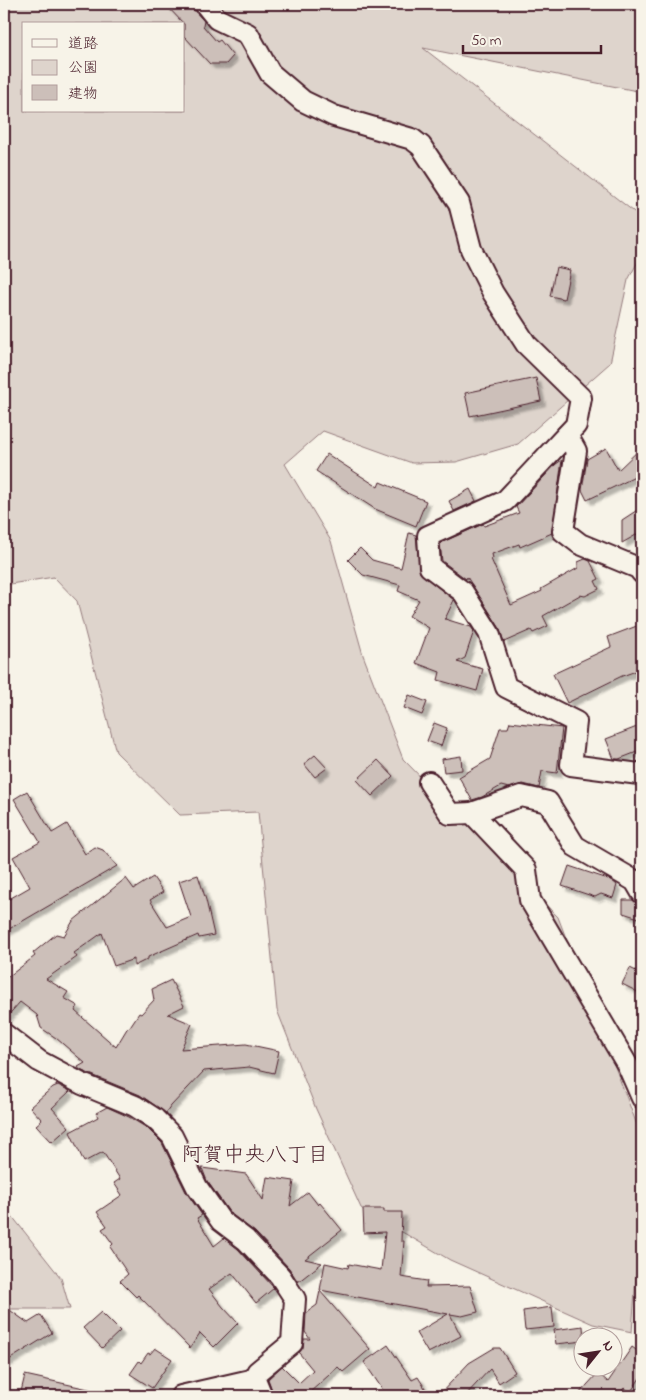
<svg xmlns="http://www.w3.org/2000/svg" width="646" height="1400" viewBox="0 0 646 1400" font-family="'Indie Flower','Klee One',sans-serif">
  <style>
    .green { fill: #ded4cc; stroke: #947a7c; fill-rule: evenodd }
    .building { fill: #ccbfb9; stroke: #4a1f2b; filter: url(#shadow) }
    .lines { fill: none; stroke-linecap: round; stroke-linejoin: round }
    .minor-casing { stroke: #4a1f2b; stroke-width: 24 }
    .minor { stroke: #f7f3e8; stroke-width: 20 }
    .labels { text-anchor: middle; stroke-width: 4; stroke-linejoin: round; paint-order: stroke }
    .neighbourhood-label { font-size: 21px; fill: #4a1f2b; stroke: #f7f3e8 }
  </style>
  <defs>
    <filter id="shadow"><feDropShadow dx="4.5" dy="4.5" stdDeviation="1" flood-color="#0004"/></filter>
  </defs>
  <rect width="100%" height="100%" fill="#f7f3e8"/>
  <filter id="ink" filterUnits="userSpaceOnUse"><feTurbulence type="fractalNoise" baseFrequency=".02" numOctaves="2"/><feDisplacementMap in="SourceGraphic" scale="10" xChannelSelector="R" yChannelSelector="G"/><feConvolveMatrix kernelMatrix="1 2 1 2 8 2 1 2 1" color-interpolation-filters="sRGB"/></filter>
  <g filter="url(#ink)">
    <g class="green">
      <path d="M4 4H642V92L423 48 642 218V254L628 280 610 363 518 444 456 462 412 463 323 431 285 464 331 541 363 655 403 759 558 917 642 1138V1194L632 1332 593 1324 450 1260 361 1208 316 1109 277 1010 258 812 180 815 116 752 77 601 54 577 4 585ZM24 24H184V111H24Z"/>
      <path d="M4 1206 61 1278 70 1309H4Z"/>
    </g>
    <g class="building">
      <path d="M165 4H188L204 21 203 26 217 42 220 40 233 56 226 64H210L184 36V24Z"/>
      <path d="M556 267 570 270 564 299 550 296Z"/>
      <path d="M536 378 541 401 470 416 465 393Z"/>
      <path d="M642 447V469L637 476 587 500 582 490 587 459 606 448 618 470Z"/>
      <path d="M327 454 378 487 380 482 426 501 416 526 375 509 316 471Z"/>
      <path d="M562 460 552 533 520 547 519 544 492 554 493 558 491 559 511 605 542 591 541 589 578 568V562L585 559 590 561 599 579 595 581 599 589 585 596 580 595 543 616 548 626 533 633 531 630 504 642 499 627 467 577 466 579 442 561 440 543 483 524 484 526 519 513 516 507 556 464Z"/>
      <path d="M470 489 476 501 454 511 449 501Z"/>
      <path d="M642 507V528L636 535 622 543V520Z"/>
      <path d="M409 533 416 535 420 573 454 600 445 619 471 627 474 631 465 658 457 662 483 669 477 691 438 680 440 672 416 663 429 628 409 616 419 600 398 591 400 585 363 575 348 560 360 548 372 560 401 568Z"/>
      <path d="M642 624V669L622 676 567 703 553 674 611 647 608 637Z"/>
      <path d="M409 695 427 702 422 715 404 708Z"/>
      <path d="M510 722 562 728 557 773 542 771 539 788 523 784 509 788 501 786 482 797 472 800 459 777 490 759 500 728H508Z"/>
      <path d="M434 723 447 728 441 746 427 741Z"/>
      <path d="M642 725V750L619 759H614L606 739Z"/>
      <path d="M315 755 327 768 315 777 304 764Z"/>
      <path d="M461 756 462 770 444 772 442 759Z"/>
      <path d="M378 760 393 776 372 796 357 780Z"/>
      <path d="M27 791 52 833 67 824 85 854 95 847 103 850 117 866 4 932V902L30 887 13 857 40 842 14 799Z"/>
      <path d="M569 866 611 880 617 885 613 898 601 894 595 897 562 886Z"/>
      <path d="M198 875 206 900 214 935 199 938 198 935 148 957V959L134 966V959L114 966 102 933 74 953 77 957 46 979 68 992 64 998 78 1006 75 1011 116 1047 128 1027 129 1028 139 1013 141 1014 154 1000 152 989 171 980 184 1006 168 1014 192 1024 181 1049 246 1044 279 1051 274 1073 249 1067 204 1071 171 1106 166 1113 140 1095 80 1070 78 1067 85 1063 56 1038 41 1028 37 1015 20 1002 4 1020V980L35 956 33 953 56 934 64 936 73 921 126 878 134 889 153 877 163 892 150 900 167 927 191 917 179 881Z"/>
      <path d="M623 900H633L642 909V919L623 913Z"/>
      <path d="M630 968 642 974V994L622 984Z"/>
      <path d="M58 1085 70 1091 52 1108 69 1127 52 1142 36 1125 42 1120 30 1107 53 1087Z"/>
      <path d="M107 1107 129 1117 147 1128 162 1143 186 1192 202 1215 197 1218 214 1246 224 1238 238 1249 274 1288 256 1303 232 1273 209 1289 223 1307 238 1323 214 1347 200 1333 190 1348 138 1295 136 1297 120 1281 128 1274 110 1247 113 1244 102 1229 107 1226 97 1212 122 1195 114 1183 120 1179 103 1152 84 1162 70 1132 98 1117 96 1113Z"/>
      <path d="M202 1168 246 1174 263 1200 267 1177 294 1181 290 1206 308 1192 318 1205 320 1203 342 1230 305 1259 322 1263 298 1282 289 1268 255 1232 230 1213 207 1181Z"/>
      <path d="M363 1209H384V1212H402L401 1241H404L401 1277 427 1281 426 1287 470 1286 478 1312 462 1316 450 1314 461 1336 428 1353 416 1333 448 1314 320 1290 325 1263 348 1268 349 1264 381 1270 385 1232 364 1233Z"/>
      <path d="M320 1291 370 1349 343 1372 338 1367 309 1393 313 1396H274L268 1379 282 1366 299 1383 313 1370 299 1353 303 1348 304 1339H310L305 1332 306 1313 317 1305Z"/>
      <path d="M4 1306 28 1323 41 1315 52 1333 4 1363Z"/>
      <path d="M552 1307 554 1327 525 1330 523 1311Z"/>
      <path d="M101 1312 120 1331 102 1348 83 1328Z"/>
      <path d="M583 1326 584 1341 556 1344 554 1330Z"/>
      <path d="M388 1345 412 1380 418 1377 430 1396H387L364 1362Z"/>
      <path d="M632 1347 642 1354V1375L630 1393 624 1388 620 1393 623 1396H577L598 1373 608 1382Z"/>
      <path d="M155 1348 172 1359 152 1388 130 1374 139 1361 141 1363 148 1353 150 1354Z"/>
      <path d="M494 1348H500L515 1372 499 1383 490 1369 465 1396H438L469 1363Z"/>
      <path d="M25 1375 93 1390 92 1396H20Z"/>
    </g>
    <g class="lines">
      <defs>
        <g id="minor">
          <path d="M205 4 217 19 248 34 270 73 303 101 334 116 412 139 421 146 459 203 471 249 493 293 526 344 581 398 576 425 505 501 428 536 430 567 463 592 489 633 506 687 576 722 571 765 639 774 642 772"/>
          <path d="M567 435 576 451 563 531 580 544 638 568 642 573"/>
          <path d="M429 782 450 814 472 813 526 870 530 900 628 1066 642 1098"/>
          <path d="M472 813 521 796 548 802 575 846 635 881 642 893"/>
          <path d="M4 1034 39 1061 82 1084 135 1106 155 1119 172 1136 197 1187 221 1221 246 1240 280 1276 295 1299 292 1343 257 1372 255 1379 262 1396"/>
          <path d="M181 1396 255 1379"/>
        </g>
      </defs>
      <use href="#minor" class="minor-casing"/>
      <use href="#minor" class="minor"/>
    </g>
  </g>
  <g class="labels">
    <g class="neighbourhood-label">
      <text x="255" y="1161">阿賀中央八丁目</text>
    </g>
  </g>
  <rect width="646" height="1400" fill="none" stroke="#f7f3e8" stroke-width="20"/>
  <rect x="10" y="10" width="626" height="1380" fill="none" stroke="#4a1f2b" stroke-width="2" filter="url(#ink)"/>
  <rect x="22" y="22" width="162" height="90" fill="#f7f3e8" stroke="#b29e9c"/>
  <rect x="32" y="39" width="25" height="8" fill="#f7f3e8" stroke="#b29e9c"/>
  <text x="68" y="48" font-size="15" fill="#4a1f2b">道路</text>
  <rect x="32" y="60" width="25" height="15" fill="#ded4cc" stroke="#b29e9c"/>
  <text x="68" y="72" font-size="15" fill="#4a1f2b">公園</text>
  <rect x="32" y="85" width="25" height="15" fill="#ccbfb9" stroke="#b29e9c"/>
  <text x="68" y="98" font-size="15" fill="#4a1f2b">建物</text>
  <g transform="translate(598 1352) rotate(60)"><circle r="24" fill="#f7f3e8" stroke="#b29e9c"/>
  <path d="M0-4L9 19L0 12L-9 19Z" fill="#4a1f2b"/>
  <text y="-8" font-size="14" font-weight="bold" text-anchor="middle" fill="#4a1f2b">N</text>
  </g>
  <path d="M463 45v8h138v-8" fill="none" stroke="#4a1f2b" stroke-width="2.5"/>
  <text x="471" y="45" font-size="15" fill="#4a1f2b" stroke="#f7f3e8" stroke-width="4" paint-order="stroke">50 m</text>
</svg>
